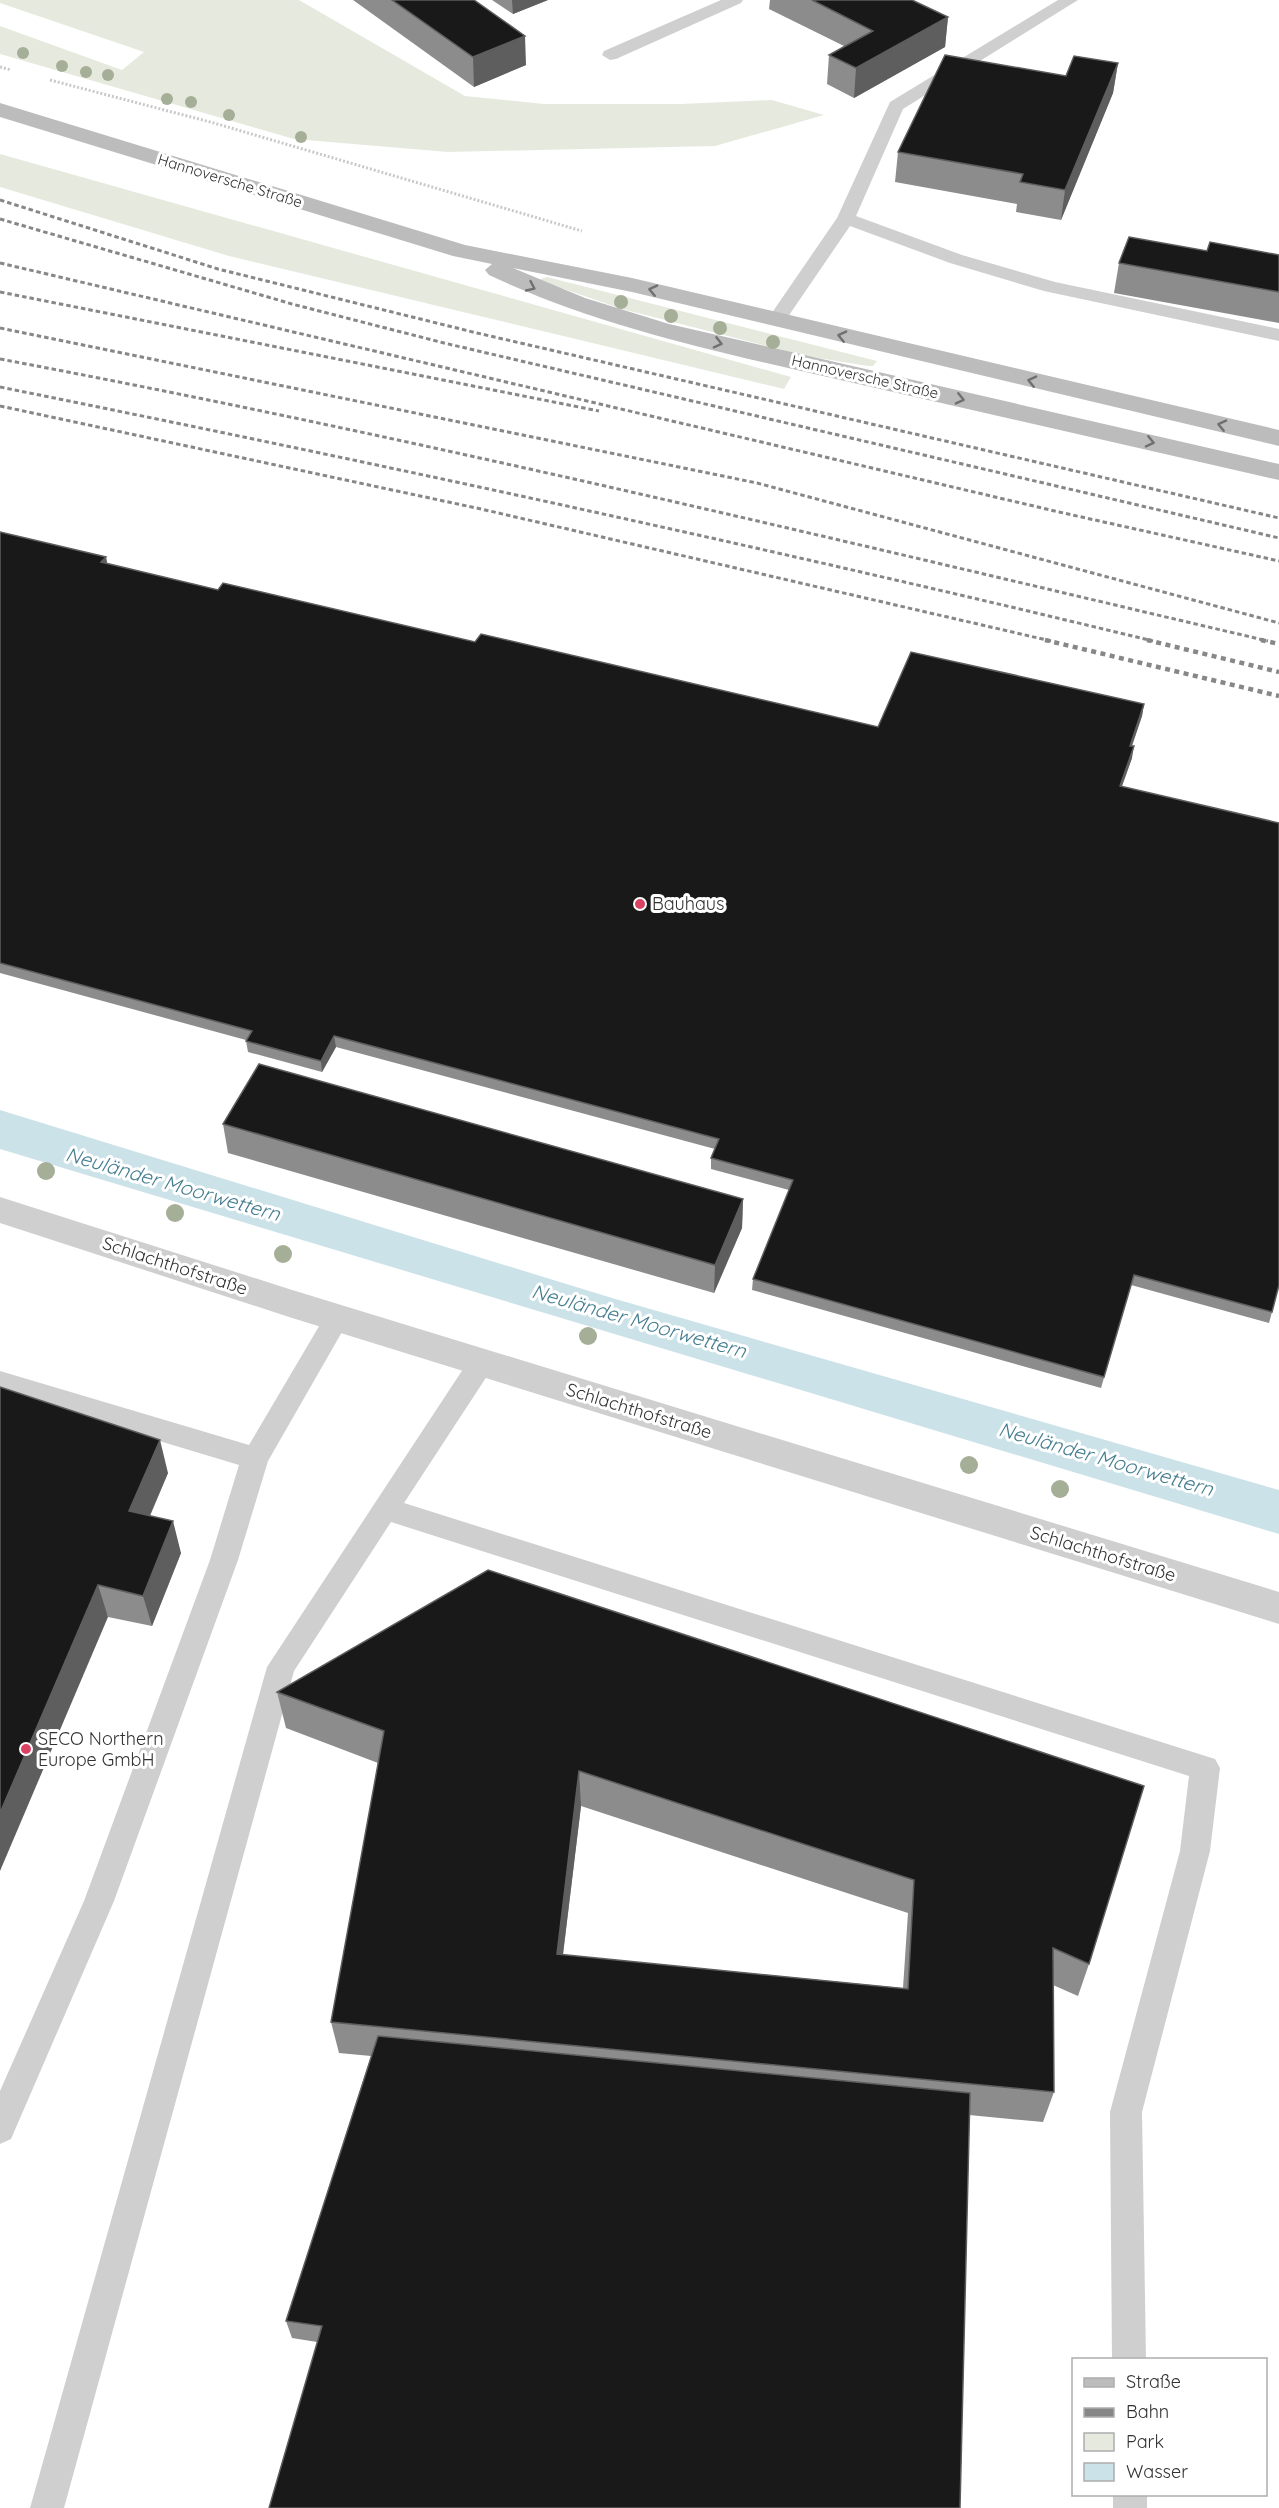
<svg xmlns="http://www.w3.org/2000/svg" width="1279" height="2508" viewBox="0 0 1279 2508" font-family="Quicksand,sans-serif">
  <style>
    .green { fill: #e6eade }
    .water { fill: #cce2e9 }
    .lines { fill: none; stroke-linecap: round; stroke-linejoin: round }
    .path { stroke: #c9c9c9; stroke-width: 3; stroke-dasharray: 2 2; stroke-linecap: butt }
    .lane { fill: #cfcfcf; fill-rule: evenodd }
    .street { fill: #cfcfcf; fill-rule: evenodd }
    .secondary { fill: #bcbcbc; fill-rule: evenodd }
    .rail-far1 { stroke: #878787; stroke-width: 3; stroke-dasharray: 4.5 3; stroke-linecap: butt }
    .rail { stroke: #878787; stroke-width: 4.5; stroke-dasharray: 5 4.5; stroke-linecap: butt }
    .tree { fill: #a5ae96 }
    .wall { fill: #8c8c8c; fill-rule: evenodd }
    .shaded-wall { fill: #5e5e5e }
    .building { fill: #191919; stroke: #5e5e5e; stroke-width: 1.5; fill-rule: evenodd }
    .oneway { stroke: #707070 }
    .poi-dot { fill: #da4263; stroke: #fff; stroke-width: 2 }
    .labels { text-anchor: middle; stroke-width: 6; stroke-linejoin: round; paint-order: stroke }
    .far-street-label { font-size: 15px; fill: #323232; stroke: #fff }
    .poi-label { font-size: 18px; fill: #323232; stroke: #fff; text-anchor: start }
    .street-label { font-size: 18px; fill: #323232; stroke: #fff }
    .water-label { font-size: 20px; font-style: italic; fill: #447d8f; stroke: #fff }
  </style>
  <rect width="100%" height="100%" fill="#fff"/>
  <g class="green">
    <path d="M0 0H299L465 96 544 104H681L772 100 824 115 715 146 448 152 294 139 0 54V26L122 70 144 52 0 3Z"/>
    <path d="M0 154 791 377 784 389 229 256 0 187Z"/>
    <path d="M547 277 877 361 873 366H868L806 356 622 309 541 281 540 279Z"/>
  </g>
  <path class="water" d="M0 1110 612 1298 1279 1490V1534L0 1149Z"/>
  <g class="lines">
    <g class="path">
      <path d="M0 67 11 70"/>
      <path d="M50 80 214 123 582 231"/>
    </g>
    <g class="lane">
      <path d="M721 0H743L741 3 616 59 610 60 602 55 604 51Z"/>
      <path d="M1058 0H1078L903 109 856 216 962 255 1055 282 1279 329V341L1044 291 950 263 850 226 783 324H769L767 320 837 218 890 102Z"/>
      <path d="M337 1307 346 1311 350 1318 268 1461 238 1560 114 1901 11 2139 0 2144V2091L84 1901 210 1560 239 1465 0 1393V1371L249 1445 328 1311Z"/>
      <path d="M482 1351 491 1354 495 1362 491 1370 404 1503 1215 1759 1220 1768 1210 1851 1142 2112 1146 2360H1112L1110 2112 1180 1851 1189 1776 391 1522 294 1671 64 2508H30L267 1667 473 1354Z"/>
      <rect x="1113" y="2494" width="34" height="14"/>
    </g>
    <path class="street" d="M0 1197 289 1289 1279 1592V1624L289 1317 0 1223Z"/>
    <path class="secondary" d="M0 103 465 245 632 278 1279 430V446L632 292 513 268 585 298 669 324 1279 464V480C1139 448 999 416 858 384 733 355 606 330 489 275L485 270 492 264 453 256 0 117Z"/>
    <g class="rail-far1">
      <path d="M0 200 218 269 477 333 1279 518"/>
      <path d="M0 219 292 304 444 343 1279 538"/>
      <path d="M0 263 1059 512 1279 561"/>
      <path d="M0 292 599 411"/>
      <path d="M0 328 757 483 1279 623"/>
      <path d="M0 359C425 439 846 542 1268 641"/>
      <path d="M0 387C386 465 770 548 1153 641"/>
      <path d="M0 406 481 509 1051 641"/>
    </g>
    <g class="rail">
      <path d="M1045 640 1279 696"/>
      <path d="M1147 640 1279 672"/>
      <path d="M1261 640 1279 644"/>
    </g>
  </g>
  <g class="tree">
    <circle cx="23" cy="53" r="6"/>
    <circle cx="62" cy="66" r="6"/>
    <circle cx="86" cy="72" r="6"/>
    <circle cx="108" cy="75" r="6"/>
    <circle cx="167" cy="99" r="6"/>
    <circle cx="191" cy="102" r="6"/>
    <circle cx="229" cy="115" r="6"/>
    <circle cx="301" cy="137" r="6"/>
    <circle cx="621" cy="302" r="7"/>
    <circle cx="671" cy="316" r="7"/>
    <circle cx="720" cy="328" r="7"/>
    <circle cx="773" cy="342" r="7"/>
    <circle cx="46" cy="1171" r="9"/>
    <circle cx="175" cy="1213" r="9"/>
    <circle cx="283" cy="1254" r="9"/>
    <circle cx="588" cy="1336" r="9"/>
    <circle cx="969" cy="1465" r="9"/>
    <circle cx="1060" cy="1489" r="9"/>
  </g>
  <g class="wall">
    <path d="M353 0H474L526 65 474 87Z"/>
    <path d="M492 0H548L513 14Z"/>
    <path d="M770 0H912L948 17 945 47 854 98 827 84 829 55 844 46 769 9Z"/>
    <path d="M1118 63 1113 93 1061 220 1016 212 1017 204 895 182 898 152 1066 76Z"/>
    <path d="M1207 251 1279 255V323L1114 293 1119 263Z"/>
    <path d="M0 532 106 557 107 564 218 590 475 642 878 727 1144 704 1142 716 1132 746V758L1122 786 1272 1312 1269 1323 1131 1285 1101 1388 752 1290 753 1279 789 1190 711 1169V1158L715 1149 336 1047 322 1072 248 1052 246 1041V1040L0 973Z"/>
    <path d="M223 1124 743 1199 742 1228 714 1293 228 1153Z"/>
    <path d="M0 1387 168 1473 150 1516 181 1553 152 1626 108 1617Z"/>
    <path d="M488 1570 1089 1964 1078 1996 1053 1985 1054 2092 1043 2122 969 2115 317 2342 292 2338 286 2321 371 2056 339 2053 331 2022 378 1763 286 1728 277 1692ZM581 1806 908 1913 903 1988 563 1955Z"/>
  </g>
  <g class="shaded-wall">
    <path d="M512 0H548L513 14Z"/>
    <path d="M948 17 945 47 854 98 856 68Z"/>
    <path d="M525 36 526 65 474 87 473 57Z"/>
    <path d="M1118 63 1113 93 1061 220 1065 190Z"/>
    <path d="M106 557 108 568 101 562Z"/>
    <path d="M1144 704 1142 716 1128 757 1130 746Z"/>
    <path d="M1134 746 1132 758 1118 797 1120 786Z"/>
    <path d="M334 1036 336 1047 322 1072 321 1061Z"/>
    <path d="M743 1199 742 1228 714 1293 715 1265Z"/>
    <path d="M160 1440 168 1473 138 1543 129 1511Z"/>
    <path d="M173 1521 181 1553 152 1626 143 1596Z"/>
    <path d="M98 1585 108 1617 0 1871V1813Z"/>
    <path d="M579 1771 581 1806 559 1986 557 1954Z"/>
  </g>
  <g class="building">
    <path d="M392 0H474L525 36 473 57Z"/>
    <path d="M812 0H912L948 17 856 68 829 55 873 31Z"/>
    <path d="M945 55 1066 76 1074 56 1118 63 1065 190 1020 182 1023 174 898 152Z"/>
    <path d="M1129 237 1207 251 1210 242 1279 255V292L1119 263Z"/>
    <path d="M0 532 106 557 101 562 218 590 223 583 475 642 481 634 878 727 911 652 1144 704 1130 746H1134L1120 786 1279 823V1285L1272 1312 1134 1275 1104 1377 753 1279 793 1180 711 1158 719 1139 334 1036 321 1061 246 1041 252 1031 0 963Z"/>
    <path d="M259 1064 743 1199 715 1265 223 1124Z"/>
    <path d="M0 1387 160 1440 129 1511 173 1521 143 1596 98 1585 0 1813Z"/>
    <path d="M488 1570 1144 1786 1089 1964 1053 1948 1054 2092 331 2022 384 1731 277 1692ZM579 1771 914 1880 908 1989 557 1954Z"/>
    <path d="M378 2036 970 2093 960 2508H269L322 2326 286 2321Z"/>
  </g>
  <defs><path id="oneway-chevron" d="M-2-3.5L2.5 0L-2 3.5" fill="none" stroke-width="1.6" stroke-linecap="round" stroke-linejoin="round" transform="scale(1.5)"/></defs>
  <g class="oneway">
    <use href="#oneway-chevron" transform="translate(531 287) rotate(25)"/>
    <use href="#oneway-chevron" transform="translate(653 290) rotate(-167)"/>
    <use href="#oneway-chevron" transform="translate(842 336) rotate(-167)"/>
    <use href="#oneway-chevron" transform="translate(718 343) rotate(14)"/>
    <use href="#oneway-chevron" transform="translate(1032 381) rotate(-167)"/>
    <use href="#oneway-chevron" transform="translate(960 399) rotate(13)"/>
    <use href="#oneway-chevron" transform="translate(1222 425) rotate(-167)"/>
    <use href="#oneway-chevron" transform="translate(1150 442) rotate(13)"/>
  </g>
  <g class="poi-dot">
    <circle cx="640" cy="904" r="6"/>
    <circle cx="26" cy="1749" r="6"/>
  </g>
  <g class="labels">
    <g class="far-street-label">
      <text transform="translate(230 181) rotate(17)" y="5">Hannoversche Straße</text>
      <text transform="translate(865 377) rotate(13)" y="5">Hannoversche Straße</text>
    </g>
    <g class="poi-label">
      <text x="652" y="910">Bauhaus</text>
      <text x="38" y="1745">SECO Northern<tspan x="38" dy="21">Europe GmbH</tspan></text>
    </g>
    <g class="street-label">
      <text transform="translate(175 1266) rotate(18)" y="6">Schlachthofstraße</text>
      <text transform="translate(639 1411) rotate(17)" y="6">Schlachthofstraße</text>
      <text transform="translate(1103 1554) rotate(17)" y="6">Schlachthofstraße</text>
    </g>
    <g class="water-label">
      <text transform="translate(173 1184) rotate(16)" y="7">Neuländer Moorwettern</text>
      <text transform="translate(639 1321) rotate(16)" y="7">Neuländer Moorwettern</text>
      <text transform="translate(1106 1459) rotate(16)" y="7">Neuländer Moorwettern</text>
    </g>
  </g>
  <rect x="1072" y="2358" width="195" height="138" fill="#ffffff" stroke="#adadad" stroke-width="1.5"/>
  <rect x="1084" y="2378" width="30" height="9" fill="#bcbcbc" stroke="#adadad" stroke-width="1.5"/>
  <text x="1126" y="2388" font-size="18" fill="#323232">Straße</text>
  <rect x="1084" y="2408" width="30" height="9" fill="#878787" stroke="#adadad" stroke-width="1.5"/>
  <text x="1126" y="2418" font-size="18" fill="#323232">Bahn</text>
  <rect x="1084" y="2433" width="30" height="18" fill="#e6eade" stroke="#adadad" stroke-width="1.5"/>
  <text x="1126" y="2448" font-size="18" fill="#323232">Park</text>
  <rect x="1084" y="2463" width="30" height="18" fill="#cce2e9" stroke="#adadad" stroke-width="1.5"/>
  <text x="1126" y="2478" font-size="18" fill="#323232">Wasser</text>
</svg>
